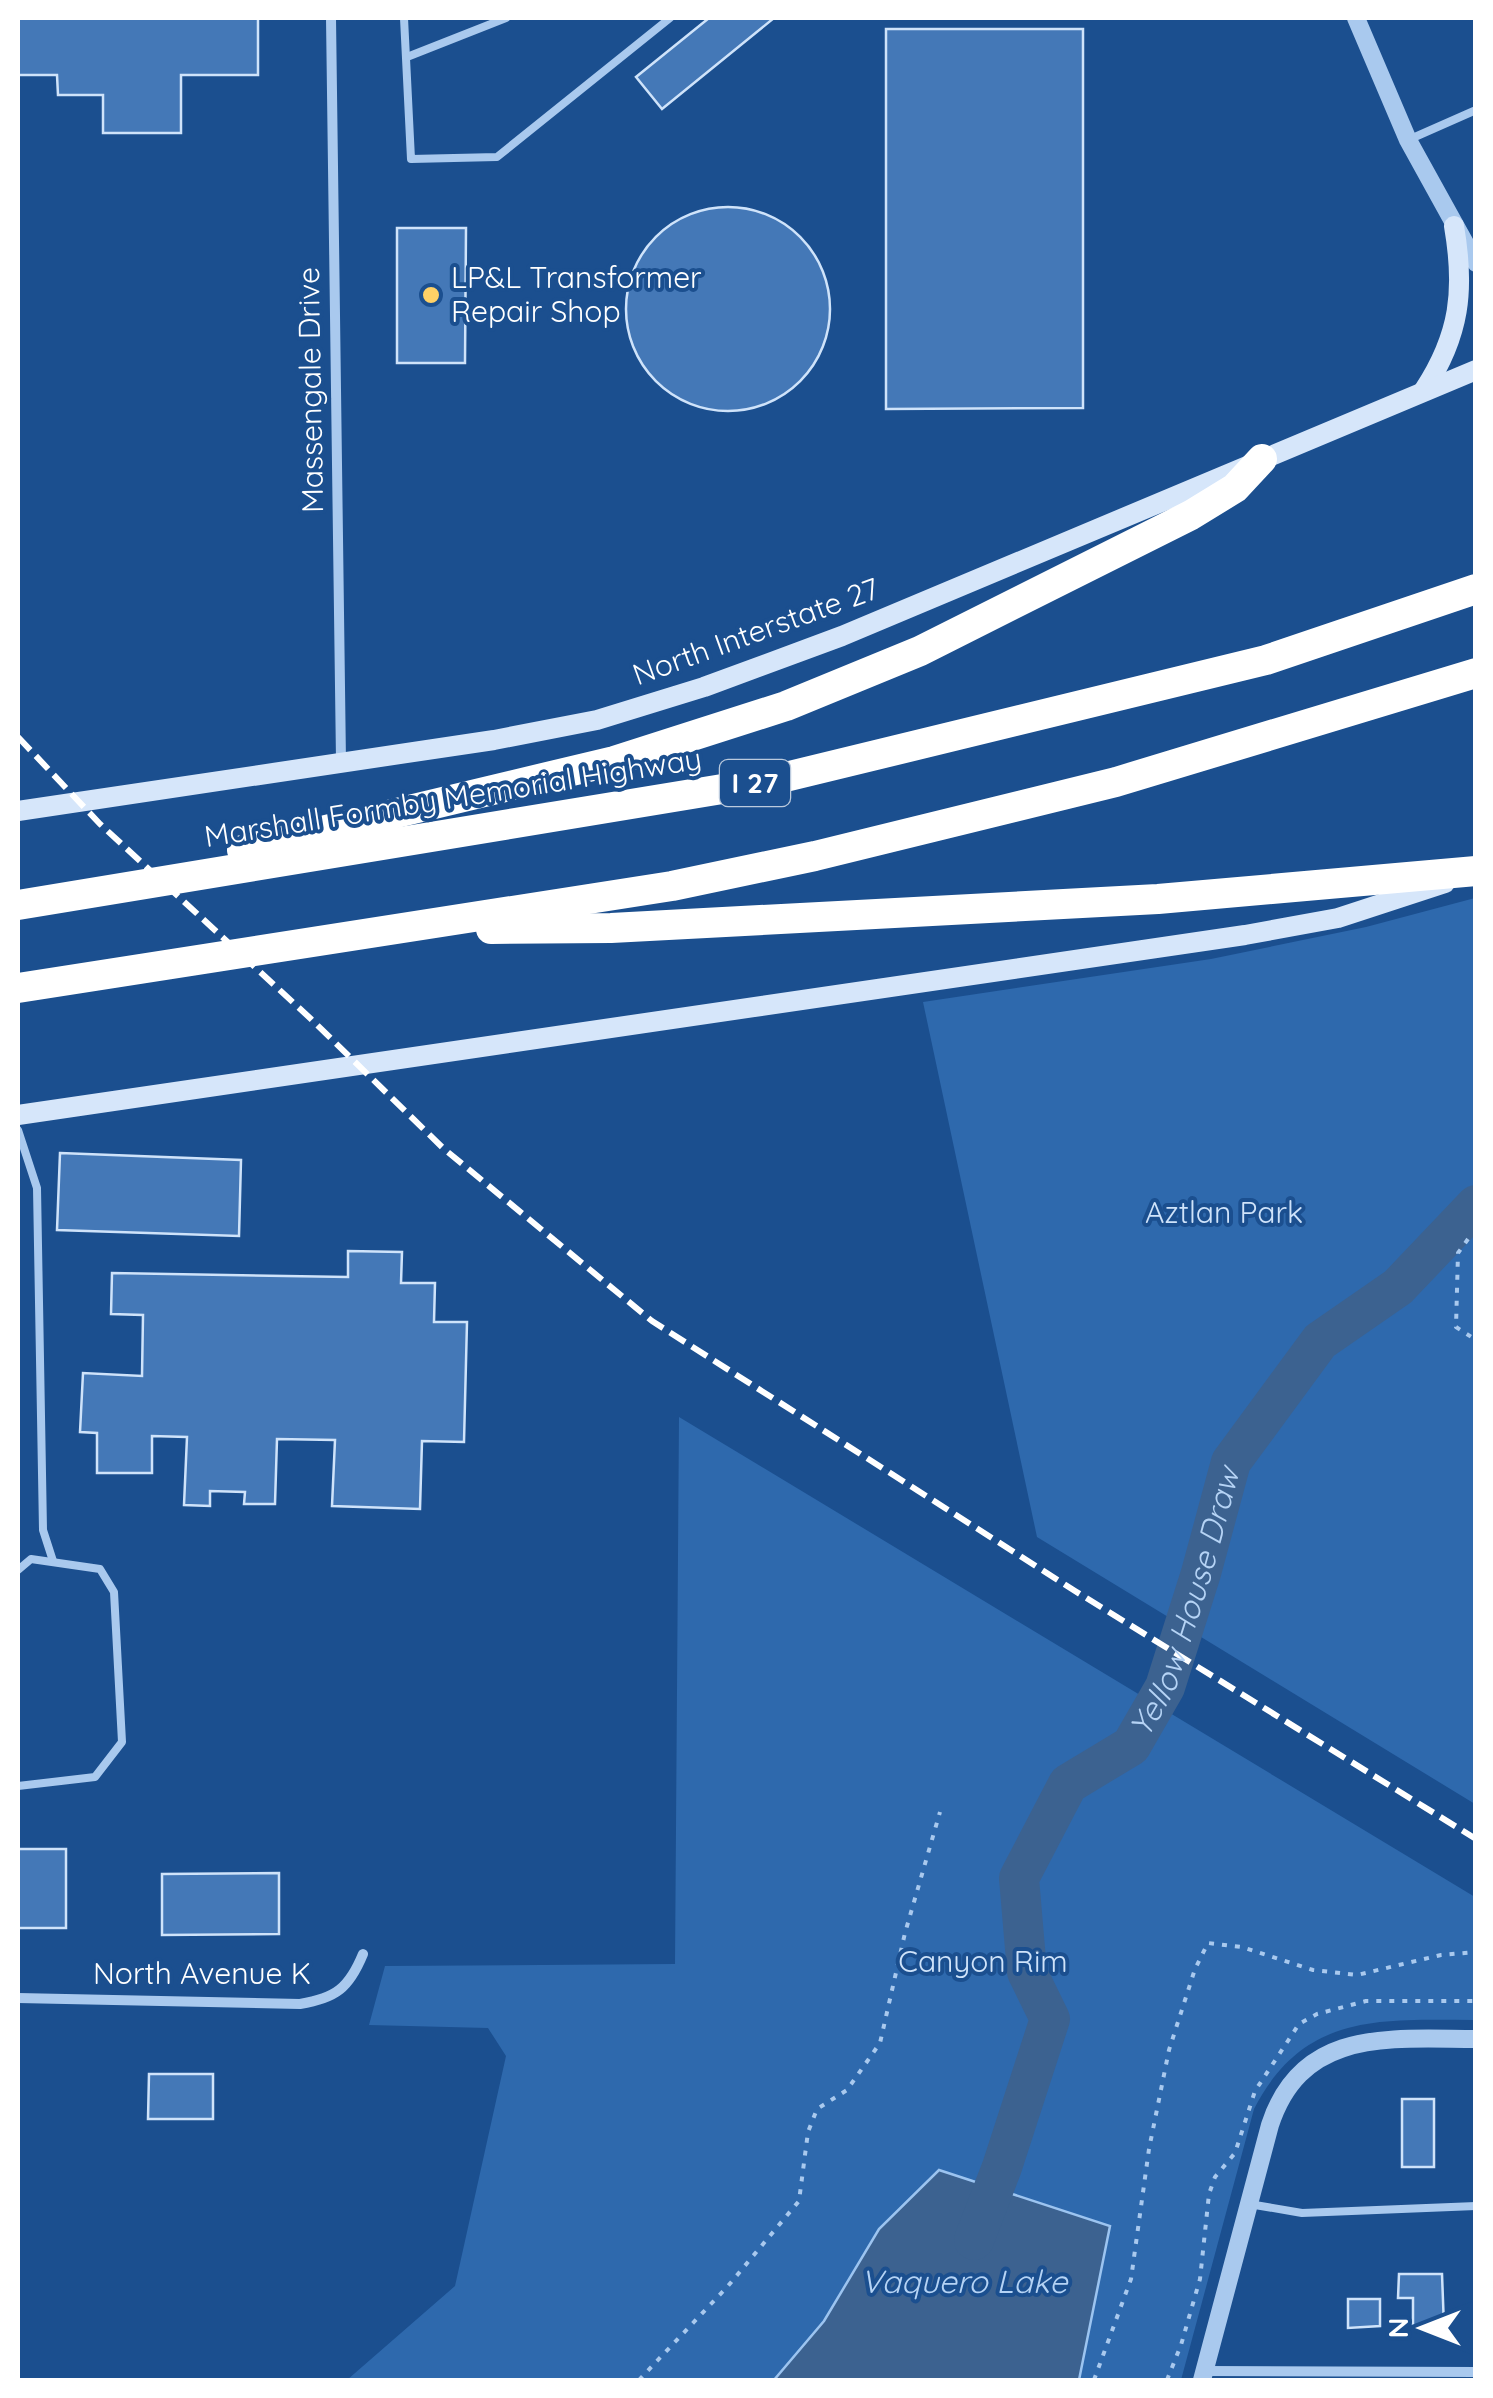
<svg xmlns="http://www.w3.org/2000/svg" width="1493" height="2398" viewBox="0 0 1493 2398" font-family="Quicksand,sans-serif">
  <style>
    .green { fill: #2e69ad }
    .water { fill: #3c6290; stroke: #9cc4f0; stroke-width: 2.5 }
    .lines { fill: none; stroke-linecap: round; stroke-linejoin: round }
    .river { stroke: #3c6290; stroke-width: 40 }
    .building { fill: #4478b7; stroke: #cfe3fa; stroke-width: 2.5 }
    .path { stroke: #a9c9ee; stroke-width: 4; stroke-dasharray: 5 8; stroke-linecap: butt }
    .service { stroke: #a9c9ee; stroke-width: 8 }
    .minor { stroke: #a9c9ee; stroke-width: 10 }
    .tertiary { stroke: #a9c9ee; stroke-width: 18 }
    .secondary { stroke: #d6e6fa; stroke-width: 20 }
    .motorway { stroke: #fff; stroke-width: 30 }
    .rail { stroke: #fff; stroke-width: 6; stroke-dasharray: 18 8; stroke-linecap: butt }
    .poi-dot { fill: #ffd166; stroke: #1b4f8f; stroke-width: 4 }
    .labels { text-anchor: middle; stroke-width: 8; stroke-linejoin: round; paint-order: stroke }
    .shield { fill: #1b4f8f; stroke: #bbcadd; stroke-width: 2.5 }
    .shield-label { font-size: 28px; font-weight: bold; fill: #fff }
    .poi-label { font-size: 30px; fill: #fff; stroke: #1b4f8f; text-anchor: start }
    .street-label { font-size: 30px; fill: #fff; stroke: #1b4f8f }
    .park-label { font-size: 30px; fill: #cfe3fa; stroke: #1b4f8f }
    .water-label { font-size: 32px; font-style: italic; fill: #b5d3f5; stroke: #1b4f8f }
  </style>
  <rect width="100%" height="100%" fill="#1b4f8f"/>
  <g class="green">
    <path d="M1475 898H1476L1475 1804 1037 1537 923 1002 1211 959 1366 927Z"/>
    <path d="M679 1417 1475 1897V2020C1380 2020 1304 2012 1254 2109L1181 2380H347L455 2286 506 2056 488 2028 369 2025 385 1966 675 1964Z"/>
  </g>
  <path class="water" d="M939 2170 1110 2226 1079 2380H774L824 2321 879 2229Z"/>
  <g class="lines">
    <path class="river" id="s1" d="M974 2240 1002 2167 1050 2019 1027 1972 1019 1878 1068 1784 1131 1746 1165 1687 1201 1573 1231 1462 1320 1341 1398 1287 1476 1205"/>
  </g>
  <g class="building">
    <path d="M18 18H258V75H181V133H103V95H58L57 75H18Z"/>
    <path d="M709 18H774L662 109 636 77Z"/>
    <path d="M886 29H1083V408L886 409Z"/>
    <circle cx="728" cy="309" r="102"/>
    <path d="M397 228H466L465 363H397Z"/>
    <path d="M60 1153 241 1160 239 1236 57 1230Z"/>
    <path d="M348 1251 402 1252 401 1283H435L434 1322H467L464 1442 422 1441 420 1509 332 1506 335 1440 277 1439 275 1504H244L245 1492 210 1491V1506L184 1505 187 1437 152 1436V1473H97V1433L80 1432 83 1373 142 1376 143 1315 111 1314 112 1273 348 1277Z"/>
    <rect x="18" y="1849" width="48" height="79"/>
    <path d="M279 1873V1934L162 1935V1874Z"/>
    <path d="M149 2074H213V2119H148Z"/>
    <rect x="1402" y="2099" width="32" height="68"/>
    <path d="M1399 2274H1442L1444 2327H1413V2298H1398Z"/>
    <path d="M1348 2299H1380V2326L1348 2328Z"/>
  </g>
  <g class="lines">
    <g class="path">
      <path d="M1468 1239 1458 1253 1456 1327 1476 1340"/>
      <path d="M639 2380 728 2286 799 2201 808 2132 817 2109 847 2090 880 2043 905 1933 940 1812"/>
      <path d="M1094 2380 1131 2279 1149 2149 1169 2050 1195 1969 1208 1943 1242 1947 1313 1970 1357 1975 1441 1955 1476 1952"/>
      <path d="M1167 2380 1181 2345 1200 2279 1209 2194 1215 2177 1235 2153 1255 2091 1299 2024 1317 2014 1366 2001H1476"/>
    </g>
    <g class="service">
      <path d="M404 18 411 159 497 157 670 18"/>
      <path d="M407 57 506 18"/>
      <path d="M1408 140 1476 110"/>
      <path d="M18 1130 37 1188 43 1530 53 1561"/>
      <path d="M18 1570 31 1559 100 1569 114 1592 122 1742 95 1777 18 1786"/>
      <path d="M1249 2204 1302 2213 1476 2206"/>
    </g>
    <g class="minor">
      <path d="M331 18 341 761"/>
      <path d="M18 1998 300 2004C336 1998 349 1988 363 1954"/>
      <path d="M1204 2371 1476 2372"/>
    </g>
    <g class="tertiary">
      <path d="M1356 18 1408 140 1476 263"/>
      <path d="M1202 2380 1270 2125C1302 2027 1391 2039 1476 2039"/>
    </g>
    <g class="secondary">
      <path d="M1424 390C1460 335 1465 290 1454 226"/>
      <path d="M18 811 494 740 597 720 704 687 842 636 1476 370"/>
      <path d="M18 1115 1245 935 1338 918 1445 883"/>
    </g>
    <g class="motorway">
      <path d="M242 850 614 761 786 706 920 651 1191 515 1235 488 1262 459"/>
      <path d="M18 905 765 782 1266 660 1476 589"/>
      <path d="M491 929 611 928 1158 899 1476 871"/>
      <path d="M18 988 672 886 815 856 1116 782 1476 673"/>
    </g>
    <path class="rail" d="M18 737 100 824 311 1019 443 1148 652 1321 1075 1591 1476 1839"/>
  </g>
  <circle class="poi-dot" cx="431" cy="295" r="10"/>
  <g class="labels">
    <rect class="shield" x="720" y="760" width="70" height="46" rx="8"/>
    <g class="shield-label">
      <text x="755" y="793">I 27</text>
    </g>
    <g class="poi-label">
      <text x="451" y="288">LP&amp;L Transformer<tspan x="451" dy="34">Repair Shop</tspan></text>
    </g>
    <g class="street-label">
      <text transform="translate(311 390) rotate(-91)" y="10">Massengale Drive</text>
      <text transform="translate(756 632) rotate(-20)" y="10">North Interstate 27</text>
      <text transform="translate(453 798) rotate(-9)" y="10">Marshall Formby Memorial Highway</text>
      <text x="202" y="1984">North Avenue K</text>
    </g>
    <g class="park-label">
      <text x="1224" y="1223">Aztlan Park</text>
      <text x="983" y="1972">Canyon Rim</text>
    </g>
    <g class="water-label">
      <text dy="11" stroke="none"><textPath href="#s1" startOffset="715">Yellow House Draw</textPath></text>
      <text x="964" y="2293">Vaquero Lake</text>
    </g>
  </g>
  <rect width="1493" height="2398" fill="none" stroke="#ffffff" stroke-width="40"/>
  <g transform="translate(1423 2328) rotate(270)" stroke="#1b4f8f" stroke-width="8" paint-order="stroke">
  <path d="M0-8L18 38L0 25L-18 38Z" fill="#ffffff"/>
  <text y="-15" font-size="28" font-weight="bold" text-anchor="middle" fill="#ffffff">N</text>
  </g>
</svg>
